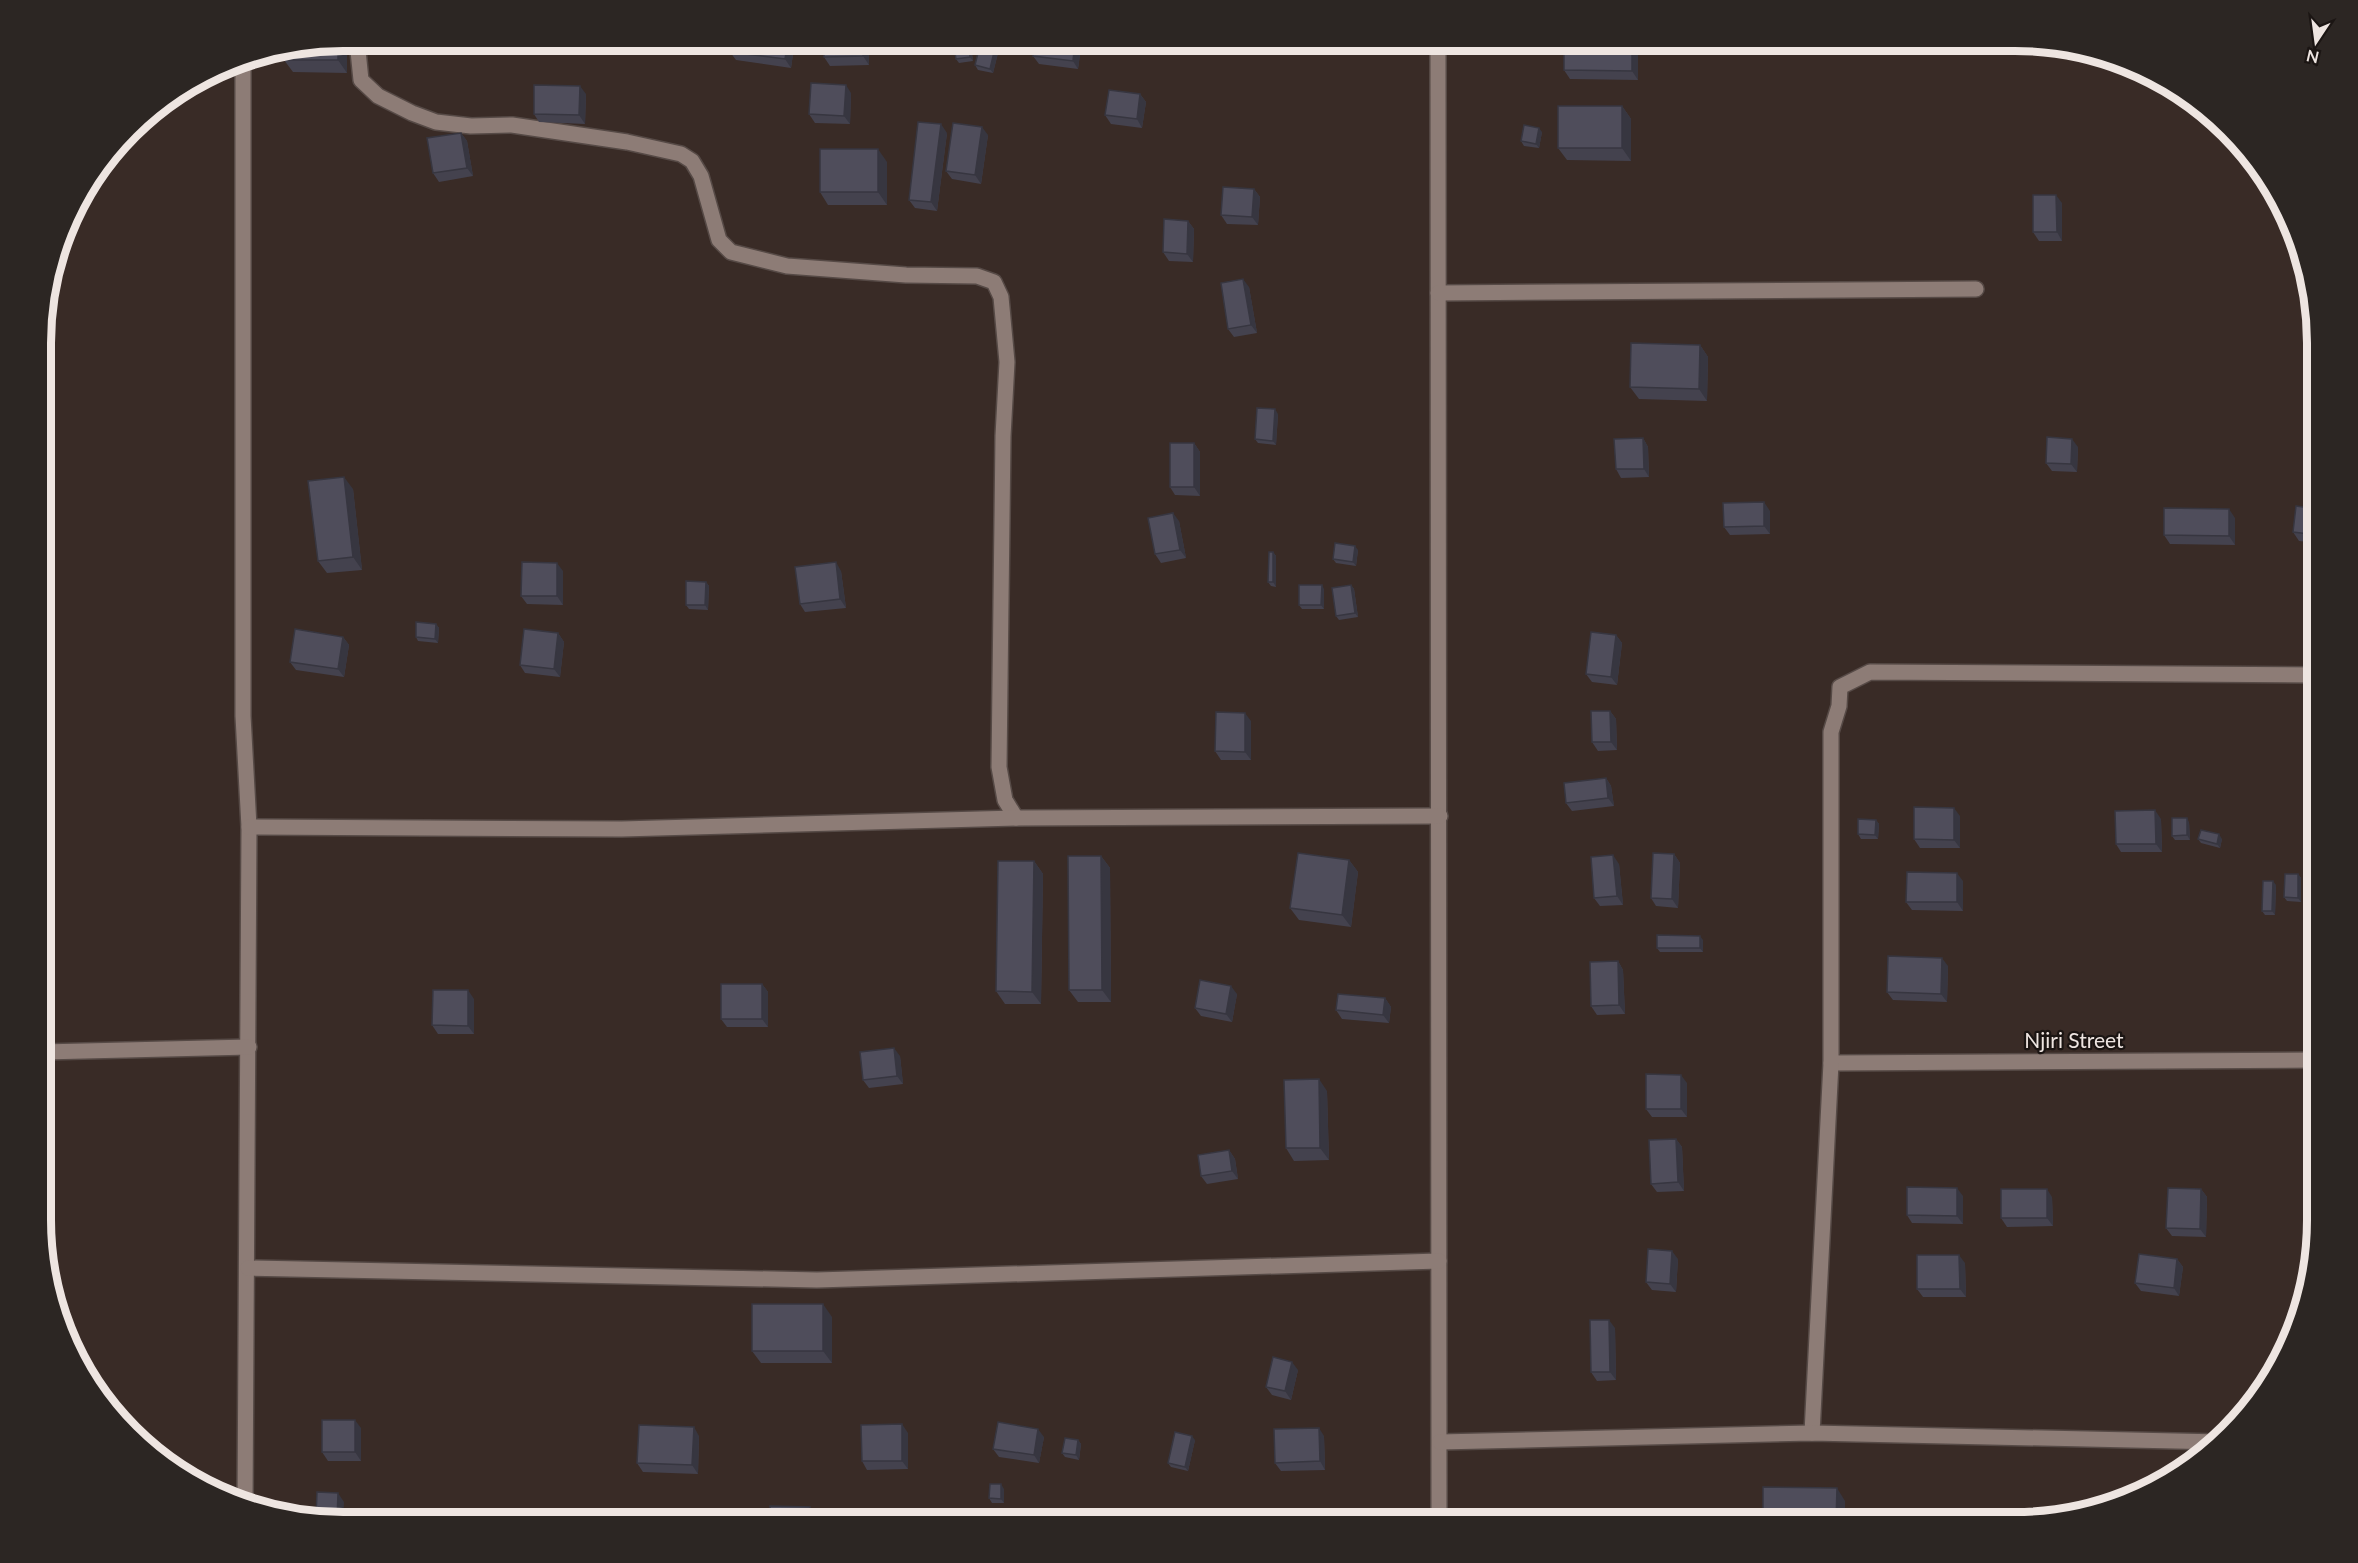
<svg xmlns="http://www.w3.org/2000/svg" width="2358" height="1563" viewBox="0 0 2358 1563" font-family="Lato,sans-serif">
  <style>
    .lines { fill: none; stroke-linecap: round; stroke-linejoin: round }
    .minor-casing { stroke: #564a46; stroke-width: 18 }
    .minor { stroke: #8d7c76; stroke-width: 15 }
    .wall { fill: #44424e }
    .shaded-wall { fill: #373640 }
    .building { fill: #4f4d5b; stroke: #373640; stroke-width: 1.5 }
    .labels { text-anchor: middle; stroke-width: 4.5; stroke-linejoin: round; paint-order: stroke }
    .street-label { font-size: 21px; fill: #eee5e1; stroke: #1b1513 }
    .rim { fill: none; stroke: #eee5e1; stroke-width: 8 }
  </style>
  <rect width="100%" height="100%" fill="#392b26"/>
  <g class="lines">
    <defs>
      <g id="minor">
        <path d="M357 41 361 80 378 96 412 113 436 122 471 126 512 125 627 142 681 154 692 161 701 176 719 240 731 252 787 266 906 275 977 276 994 282 1001 297 1007 362 1003 436 999 767 1005 800 1016 818"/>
        <path d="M1438 41 1439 1522"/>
        <path d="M243 60V716L249 827 245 1506"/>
        <path d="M1438 293 1976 289"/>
        <path d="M249 827 622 829 1016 818 1440 816"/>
        <path d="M43 1052 249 1047"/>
        <path d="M1831 1063 2317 1060"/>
        <path d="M248 1268 817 1280 1439 1261"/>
        <path d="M1812 1433 1831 1063V732L1839 706 1840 687 1870 672 2317 675"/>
        <path d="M1440 1442 1812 1433 2220 1442"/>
      </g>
    </defs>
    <use href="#minor" class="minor-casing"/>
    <use href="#minor" class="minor"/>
  </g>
  <g class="wall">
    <path d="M343 40 347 73 293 72 284 60Z"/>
    <path d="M795 40 791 68 736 60 730 52Z"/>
    <path d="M868 40 869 65 830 66 824 57Z"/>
    <path d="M953 40H970L973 61 959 63 956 59Z"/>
    <path d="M1035 40H1082L1078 69 1039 64 1033 56Z"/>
    <path d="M998 53 993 73 978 70 975 65Z"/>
    <path d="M1638 55V80L1570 79 1564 70Z"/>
    <path d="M851 93 850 124 815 123 809 114Z"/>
    <path d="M586 94 585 124 539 122 534 114Z"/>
    <path d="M1140 94 1146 102 1142 128 1111 124 1105 115Z"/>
    <path d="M1622 106 1631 119V161L1567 160 1558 148Z"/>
    <path d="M1542 132 1539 148 1524 146 1521 141Z"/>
    <path d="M461 133 467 141 473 176 439 182 433 173Z"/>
    <path d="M947 133 937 211 915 208 909 200Z"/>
    <path d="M988 135 981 184 952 179 946 171Z"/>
    <path d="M887 162V205H828L820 192Z"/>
    <path d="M1254 189 1260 197 1258 225 1227 224 1221 215Z"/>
    <path d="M2062 203V241H2039L2033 232Z"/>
    <path d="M1188 221 1194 229 1193 262 1169 261 1163 252Z"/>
    <path d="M1249 287 1257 333 1234 337 1228 329Z"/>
    <path d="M1700 345 1708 357 1707 401 1639 399 1630 387Z"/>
    <path d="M1278 414 1276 445 1258 443 1255 439Z"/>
    <path d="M1643 438 1648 447 1649 477 1621 478 1616 469Z"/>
    <path d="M1194 443 1200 452V496L1175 495 1170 487Z"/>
    <path d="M2078 447 2077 472 2052 471 2046 463Z"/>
    <path d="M353 489 362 570 327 573 318 561Z"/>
    <path d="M2317 509V543L2299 541 2293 532Z"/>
    <path d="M1770 511V534L1730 535 1724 527Z"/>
    <path d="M2235 518V545L2170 544 2164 535Z"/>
    <path d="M1179 521 1186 558 1161 563 1155 554Z"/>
    <path d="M1358 550 1356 566 1336 563 1333 559Z"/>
    <path d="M1273 552 1276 556V587L1271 586 1268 582Z"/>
    <path d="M563 571V605L527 604 521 596Z"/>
    <path d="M841 571 846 608 805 612 800 604Z"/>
    <path d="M706 582 709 586 708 610 689 609 686 605Z"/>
    <path d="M1351 585 1354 589 1358 617 1339 620 1336 616Z"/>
    <path d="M1324 589V609H1302L1299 605Z"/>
    <path d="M436 624 439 628 438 643 418 641 416 637Z"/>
    <path d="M558 633 564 642 560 677 525 673 520 665Z"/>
    <path d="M1616 635 1622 643 1617 685 1592 682 1586 674Z"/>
    <path d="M343 637 349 645 344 677 296 670 290 662Z"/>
    <path d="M1610 711 1616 719 1617 750 1598 751 1592 742Z"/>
    <path d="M1251 721V760H1221L1215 751Z"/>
    <path d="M1606 778 1611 786 1614 806 1572 811 1566 803Z"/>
    <path d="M1960 816V848H1920L1914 839Z"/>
    <path d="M2161 819 2162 852H2121L2116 844Z"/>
    <path d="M1876 820 1879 824 1878 839H1861L1858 834Z"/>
    <path d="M2189 822 2190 840H2175L2172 836Z"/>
    <path d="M2198 839H2222L2220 848 2201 843Z"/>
    <path d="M1674 854 1680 863 1678 908 1656 906 1651 898Z"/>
    <path d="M1101 856 1110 868 1111 1002H1078L1069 990Z"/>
    <path d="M1349 860 1358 872 1351 927 1299 920 1290 908Z"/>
    <path d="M1034 861 1043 874 1041 1004H1005L996 991Z"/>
    <path d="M1619 864 1623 905 1600 906 1594 898Z"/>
    <path d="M2298 874 2301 878V902L2287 901 2284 897Z"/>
    <path d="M1963 881V911L1912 910 1906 902Z"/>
    <path d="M2276 885 2275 915H2265L2262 911Z"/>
    <path d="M1703 940V952H1660L1657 948Z"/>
    <path d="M1618 961 1623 970 1625 1014 1597 1015 1591 1006Z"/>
    <path d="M1948 966 1947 1002 1893 1000 1887 992Z"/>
    <path d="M762 984 768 992V1027H727L721 1019Z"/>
    <path d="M1237 994 1232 1022 1201 1016 1195 1008Z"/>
    <path d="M1385 998 1391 1007 1389 1023 1342 1019 1336 1010Z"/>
    <path d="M474 999V1034H438L432 1025Z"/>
    <path d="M900 1056 903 1084 869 1088 863 1080Z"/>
    <path d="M1687 1083V1117H1652L1646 1109Z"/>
    <path d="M1327 1091 1329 1160 1294 1161 1286 1148Z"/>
    <path d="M1676 1139 1682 1147 1684 1191 1657 1192 1651 1184Z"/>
    <path d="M1229 1150 1235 1159 1238 1179 1207 1184 1201 1176Z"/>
    <path d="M2201 1189 2207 1197 2206 1237 2172 1236 2166 1228Z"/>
    <path d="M1963 1196V1224L1912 1223 1907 1215Z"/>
    <path d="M2052 1197 2053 1226 2007 1227 2001 1218Z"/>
    <path d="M1678 1259 1676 1292 1652 1290 1646 1282Z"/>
    <path d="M2177 1259 2183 1267 2179 1296 2141 1291 2135 1283Z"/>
    <path d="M1965 1263 1966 1297H1923L1917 1289Z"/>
    <path d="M832 1317V1363H761L752 1351Z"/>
    <path d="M1615 1328 1616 1380 1597 1381 1591 1372Z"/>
    <path d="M1298 1370 1291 1400 1272 1395 1266 1387Z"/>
    <path d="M361 1428V1461H328L322 1452Z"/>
    <path d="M908 1433V1469L867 1470 862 1461Z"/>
    <path d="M699 1436 698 1474 643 1472 637 1463Z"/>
    <path d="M1324 1436 1325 1470 1281 1471 1275 1463Z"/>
    <path d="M1044 1437 1039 1463 999 1457 993 1449Z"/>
    <path d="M1078 1440 1081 1444 1079 1460 1065 1457 1062 1453Z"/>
    <path d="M1195 1440 1188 1471 1171 1467 1168 1463Z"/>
    <path d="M1004 1489V1503H992L989 1498Z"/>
  </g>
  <g class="shaded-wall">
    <path d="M343 40H347V73L338 60V42Z"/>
    <path d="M788 40H795L791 68 785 59Z"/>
    <path d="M862 40H868L869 65 863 56Z"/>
    <path d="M968 40H970L973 61 970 57Z"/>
    <path d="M1075 40H1082L1078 69 1073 61Z"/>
    <path d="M1632 47 1638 55V80L1632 71Z"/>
    <path d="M995 48 998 53 993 73 990 69Z"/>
    <path d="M846 85 851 93 850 124 844 116Z"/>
    <path d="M580 86 586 94 585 124 579 115Z"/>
    <path d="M1140 94 1146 102 1142 128 1137 119Z"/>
    <path d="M1622 106 1631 119V161L1622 148Z"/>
    <path d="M941 124 947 133 937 211 931 202Z"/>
    <path d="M982 127 988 135 981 184 975 175Z"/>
    <path d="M1539 128 1542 132 1539 148 1536 144Z"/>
    <path d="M461 133 467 141 473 176 467 168Z"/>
    <path d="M878 149 887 162V205L878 192Z"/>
    <path d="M1254 189 1260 197 1258 225 1252 217Z"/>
    <path d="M2056 195 2062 203V241L2057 232Z"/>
    <path d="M1188 221 1194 229 1193 262 1187 254Z"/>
    <path d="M1243 279 1249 287 1257 333 1251 325Z"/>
    <path d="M1700 345 1708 357 1707 401 1699 389Z"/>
    <path d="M1275 409 1278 414 1276 445 1273 441Z"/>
    <path d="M1643 438 1648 447 1649 477 1644 469Z"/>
    <path d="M2072 439 2078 447 2077 472 2071 464Z"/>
    <path d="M1194 443 1200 452V496L1194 487Z"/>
    <path d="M344 477 353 489 362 570 353 557Z"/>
    <path d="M1764 502 1770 511V534L1764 526Z"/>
    <path d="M2229 509 2235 518V545L2229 536Z"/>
    <path d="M1173 513 1179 521 1186 558 1180 550Z"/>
    <path d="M1355 546 1358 550 1356 566 1353 562Z"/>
    <path d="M1273 552 1276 556V587L1273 582Z"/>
    <path d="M836 562 841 571 846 608 840 599Z"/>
    <path d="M557 563 563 571V605L557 596Z"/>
    <path d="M706 582 709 586 708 610 705 605Z"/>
    <path d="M1322 585 1324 589V609L1321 605Z"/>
    <path d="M1351 585 1354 589 1358 617 1355 613Z"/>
    <path d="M436 624 439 628 438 643 435 639Z"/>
    <path d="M558 633 564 642 560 677 554 669Z"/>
    <path d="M1616 635 1622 643 1617 685 1611 677Z"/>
    <path d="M343 637 349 645 344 677 338 669Z"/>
    <path d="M1610 711 1616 719 1617 750 1611 742Z"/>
    <path d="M1245 713 1251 721V760L1245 752Z"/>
    <path d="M1606 778 1611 786 1614 806 1608 798Z"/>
    <path d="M1954 808 1960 816V848L1954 840Z"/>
    <path d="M2155 810 2161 819 2162 852 2156 844Z"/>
    <path d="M2187 818 2189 822 2190 840 2187 835Z"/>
    <path d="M1876 820 1879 824 1878 839 1875 835Z"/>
    <path d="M2219 834 2222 839 2220 848 2217 844Z"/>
    <path d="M1674 854 1680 863 1678 908 1672 899Z"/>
    <path d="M1613 855 1619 864 1623 905 1617 896Z"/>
    <path d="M1101 856 1110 868 1111 1002 1102 990Z"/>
    <path d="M1349 860 1358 872 1351 927 1342 915Z"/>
    <path d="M1034 861 1043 874 1041 1004 1032 992Z"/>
    <path d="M1957 873 1963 881V911L1957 902Z"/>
    <path d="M2298 874 2301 878V902L2298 898Z"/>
    <path d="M2273 881 2276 885 2275 915 2272 911Z"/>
    <path d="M1700 936 1703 940V952L1700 948Z"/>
    <path d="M1942 958 1948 966 1947 1002 1941 994Z"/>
    <path d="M1618 961 1623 970 1625 1014 1619 1005Z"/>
    <path d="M762 984 768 992V1027L762 1019Z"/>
    <path d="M1231 986 1237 994 1232 1022 1226 1014Z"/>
    <path d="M468 990 474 999V1034L468 1026Z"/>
    <path d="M1385 998 1391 1007 1389 1023 1383 1015Z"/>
    <path d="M894 1048 900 1056 903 1084 897 1076Z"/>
    <path d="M1681 1075 1687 1083V1117L1681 1109Z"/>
    <path d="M1319 1079 1327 1091 1329 1160 1320 1148Z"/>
    <path d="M1676 1139 1682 1147 1684 1191 1678 1182Z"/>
    <path d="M1229 1150 1235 1159 1238 1179 1232 1171Z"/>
    <path d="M1957 1188 1963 1196V1224L1957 1216Z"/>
    <path d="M2047 1189 2052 1197 2053 1226 2047 1218Z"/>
    <path d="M2201 1189 2207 1197 2206 1237 2200 1229Z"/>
    <path d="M1672 1251 1678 1259 1676 1292 1670 1284Z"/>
    <path d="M1959 1255 1965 1263 1966 1297 1960 1289Z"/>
    <path d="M2177 1259 2183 1267 2179 1296 2174 1288Z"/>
    <path d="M823 1304 832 1317V1363L823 1351Z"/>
    <path d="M1609 1320 1615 1328 1616 1380 1610 1372Z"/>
    <path d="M1292 1362 1298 1370 1291 1400 1285 1391Z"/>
    <path d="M355 1420 361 1428V1461L355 1452Z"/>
    <path d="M902 1424 908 1433V1469L902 1461Z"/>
    <path d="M694 1427 699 1436 698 1474 692 1465Z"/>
    <path d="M1319 1428 1324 1436 1325 1470 1320 1461Z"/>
    <path d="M1038 1429 1044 1437 1039 1463 1034 1455Z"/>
    <path d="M1192 1436 1195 1440 1188 1471 1185 1467Z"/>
    <path d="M1078 1440 1081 1444 1079 1460 1076 1455Z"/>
    <path d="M1001 1484 1004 1489V1503L1001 1499Z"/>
    <path d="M1837 1488 1845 1501V1522H1836Z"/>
    <path d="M338 1493 344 1502 343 1522 337 1521Z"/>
    <path d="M810 1507 815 1515V1522H809Z"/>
    <path d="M962 1515 967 1522H961Z"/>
  </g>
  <g class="building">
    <path d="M732 40H788L785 59 730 52Z"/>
    <path d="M824 40H862L863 56 824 57Z"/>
    <path d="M953 40H968L970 57 956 59Z"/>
    <path d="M1035 40H1075L1073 61 1033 56Z"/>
    <path d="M338 42V60H284V52Z"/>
    <path d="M980 45 995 48 990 69 975 65Z"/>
    <path d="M1564 45 1632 47V71L1564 70Z"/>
    <path d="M811 83 846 85 844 116 809 114Z"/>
    <path d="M534 85 580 86 579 115 534 114Z"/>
    <path d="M1109 90 1140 94 1137 119 1105 115Z"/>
    <rect x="1558" y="106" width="64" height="42"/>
    <path d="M918 122 941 124 931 202 909 200Z"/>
    <path d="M953 123 982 127 975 175 946 171Z"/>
    <path d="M1524 125 1539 128 1536 144 1521 141Z"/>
    <path d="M461 133 467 168 433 173 427 138Z"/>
    <rect x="820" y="149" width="58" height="43"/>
    <path d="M1223 187 1254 189 1252 217 1221 215Z"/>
    <path d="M2033 195H2056L2057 232H2033Z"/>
    <path d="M1164 219 1188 221 1187 254 1163 252Z"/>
    <path d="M1243 279 1251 325 1228 329 1221 283Z"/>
    <path d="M1631 343 1700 345 1699 389 1630 387Z"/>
    <path d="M1257 408 1275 409 1273 441 1255 439Z"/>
    <path d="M2047 437 2072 439 2071 464 2046 463Z"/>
    <path d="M1643 438 1644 469H1616L1614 439Z"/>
    <rect x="1170" y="443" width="24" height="44"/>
    <path d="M344 477 353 557 318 561 308 481Z"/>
    <path d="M1764 502V526L1724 527 1723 503Z"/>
    <path d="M2296 506 2317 509V535L2293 532Z"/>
    <path d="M2164 508 2229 509V536L2164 535Z"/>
    <path d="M1173 513 1180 550 1155 554 1148 518Z"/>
    <path d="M1335 543 1355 546 1353 562 1333 559Z"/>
    <path d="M1269 552H1273V582H1268Z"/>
    <path d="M522 562 557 563V596H521Z"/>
    <path d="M836 562 840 599 800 604 795 567Z"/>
    <path d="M686 581 706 582 705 605H686Z"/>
    <path d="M1299 585H1322L1321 605H1299Z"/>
    <path d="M1351 585 1355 613 1336 616 1332 588Z"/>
    <path d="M416 622 436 624 435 639 416 637Z"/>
    <path d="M295 629 343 637 338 669 290 662Z"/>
    <path d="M524 629 558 633 554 669 520 665Z"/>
    <path d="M1591 632 1616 635 1611 677 1586 674Z"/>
    <path d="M1591 711H1610L1611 742H1592Z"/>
    <path d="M1216 712 1245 713V752L1215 751Z"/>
    <path d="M1606 778 1608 798 1566 803 1564 783Z"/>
    <path d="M1914 807 1954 808V840L1914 839Z"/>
    <path d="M2155 810 2156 844H2116L2115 811Z"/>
    <path d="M2172 818H2187V835L2172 836Z"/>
    <path d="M1858 819 1876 820 1875 835 1858 834Z"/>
    <path d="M2201 830 2219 834 2217 844 2198 839Z"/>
    <path d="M1298 853 1349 860 1342 915 1290 908Z"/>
    <path d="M1653 853 1674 854 1672 899 1651 898Z"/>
    <path d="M1613 855 1617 896 1594 898 1591 857Z"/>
    <path d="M1068 856H1101L1102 990H1069Z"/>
    <path d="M998 861H1034L1032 992 996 991Z"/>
    <path d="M1907 872 1957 873V902H1906Z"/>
    <path d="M2285 874H2298V898L2284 897Z"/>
    <path d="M2263 881H2273L2272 911H2262Z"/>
    <path d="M1657 935 1700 936V948H1657Z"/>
    <path d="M1888 956 1942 958 1941 994 1887 992Z"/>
    <path d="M1618 961 1619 1005 1591 1006 1590 962Z"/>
    <path d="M1200 980 1231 986 1226 1014 1195 1008Z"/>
    <rect x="721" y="984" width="41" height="35"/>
    <path d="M433 990H468V1026L432 1025Z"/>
    <path d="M1338 994 1385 998 1383 1015 1336 1010Z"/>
    <path d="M894 1048 897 1076 863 1080 860 1052Z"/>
    <path d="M1646 1074 1681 1075V1109H1646Z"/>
    <path d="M1319 1079 1320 1148H1286L1284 1080Z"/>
    <path d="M1676 1139 1678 1182 1651 1184 1649 1140Z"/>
    <path d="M1229 1150 1232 1171 1201 1176 1198 1155Z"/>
    <path d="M2316 1180H2317V1213H2314Z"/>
    <path d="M1907 1187 1957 1188V1216L1907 1215Z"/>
    <path d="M2168 1188 2201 1189 2200 1229 2166 1228Z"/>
    <rect x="2001" y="1189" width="46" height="29"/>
    <path d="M1648 1249 1672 1251 1670 1284 1646 1282Z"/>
    <path d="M2139 1254 2177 1259 2174 1288 2135 1283Z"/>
    <path d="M1917 1255H1959L1960 1289H1917Z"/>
    <rect x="752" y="1304" width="71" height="47"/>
    <path d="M1590 1320H1609L1610 1372H1591Z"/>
    <path d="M1273 1357 1292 1362 1285 1391 1266 1387Z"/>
    <rect x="322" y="1420" width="33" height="32"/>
    <path d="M998 1422 1038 1429 1034 1455 993 1449Z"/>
    <path d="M902 1424V1461H862L861 1425Z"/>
    <path d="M639 1425 694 1427 692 1465 637 1463Z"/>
    <path d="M1319 1428 1320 1461 1275 1463 1274 1429Z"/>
    <path d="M1175 1432 1192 1436 1185 1467 1168 1463Z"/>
    <path d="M1065 1438 1078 1440 1076 1455 1062 1453Z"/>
    <path d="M990 1484H1001V1499L989 1498Z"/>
    <path d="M1763 1487 1837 1488 1836 1522H1763Z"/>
    <path d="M317 1492 338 1493 337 1521 316 1518Z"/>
    <path d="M770 1506 810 1507 809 1522H770Z"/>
    <path d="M924 1509 962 1515 961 1522H922Z"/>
    <path d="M2069 1511V1516L2034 1522H1990V1513Z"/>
  </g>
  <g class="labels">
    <g class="street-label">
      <text x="2074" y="1048">Njiri Street</text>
    </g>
  </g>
  <path d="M0 0H2358V1563H0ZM343 51H2015A292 292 0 0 1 2307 343V1220A292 292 0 0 1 2015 1512H343A292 292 0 0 1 51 1220V343A292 292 0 0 1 343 51Z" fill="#2c2623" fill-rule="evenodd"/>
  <path class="rim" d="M343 51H2015A292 292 0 0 1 2307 343V1220A292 292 0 0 1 2015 1512H343A292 292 0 0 1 51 1220V343A292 292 0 0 1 343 51Z"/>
  <g transform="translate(2316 42) rotate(193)" stroke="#1b1513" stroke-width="4.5" paint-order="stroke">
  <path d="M0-4.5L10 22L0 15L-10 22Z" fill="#eee5e1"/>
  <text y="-9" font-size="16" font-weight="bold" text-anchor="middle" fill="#eee5e1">N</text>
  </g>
</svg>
